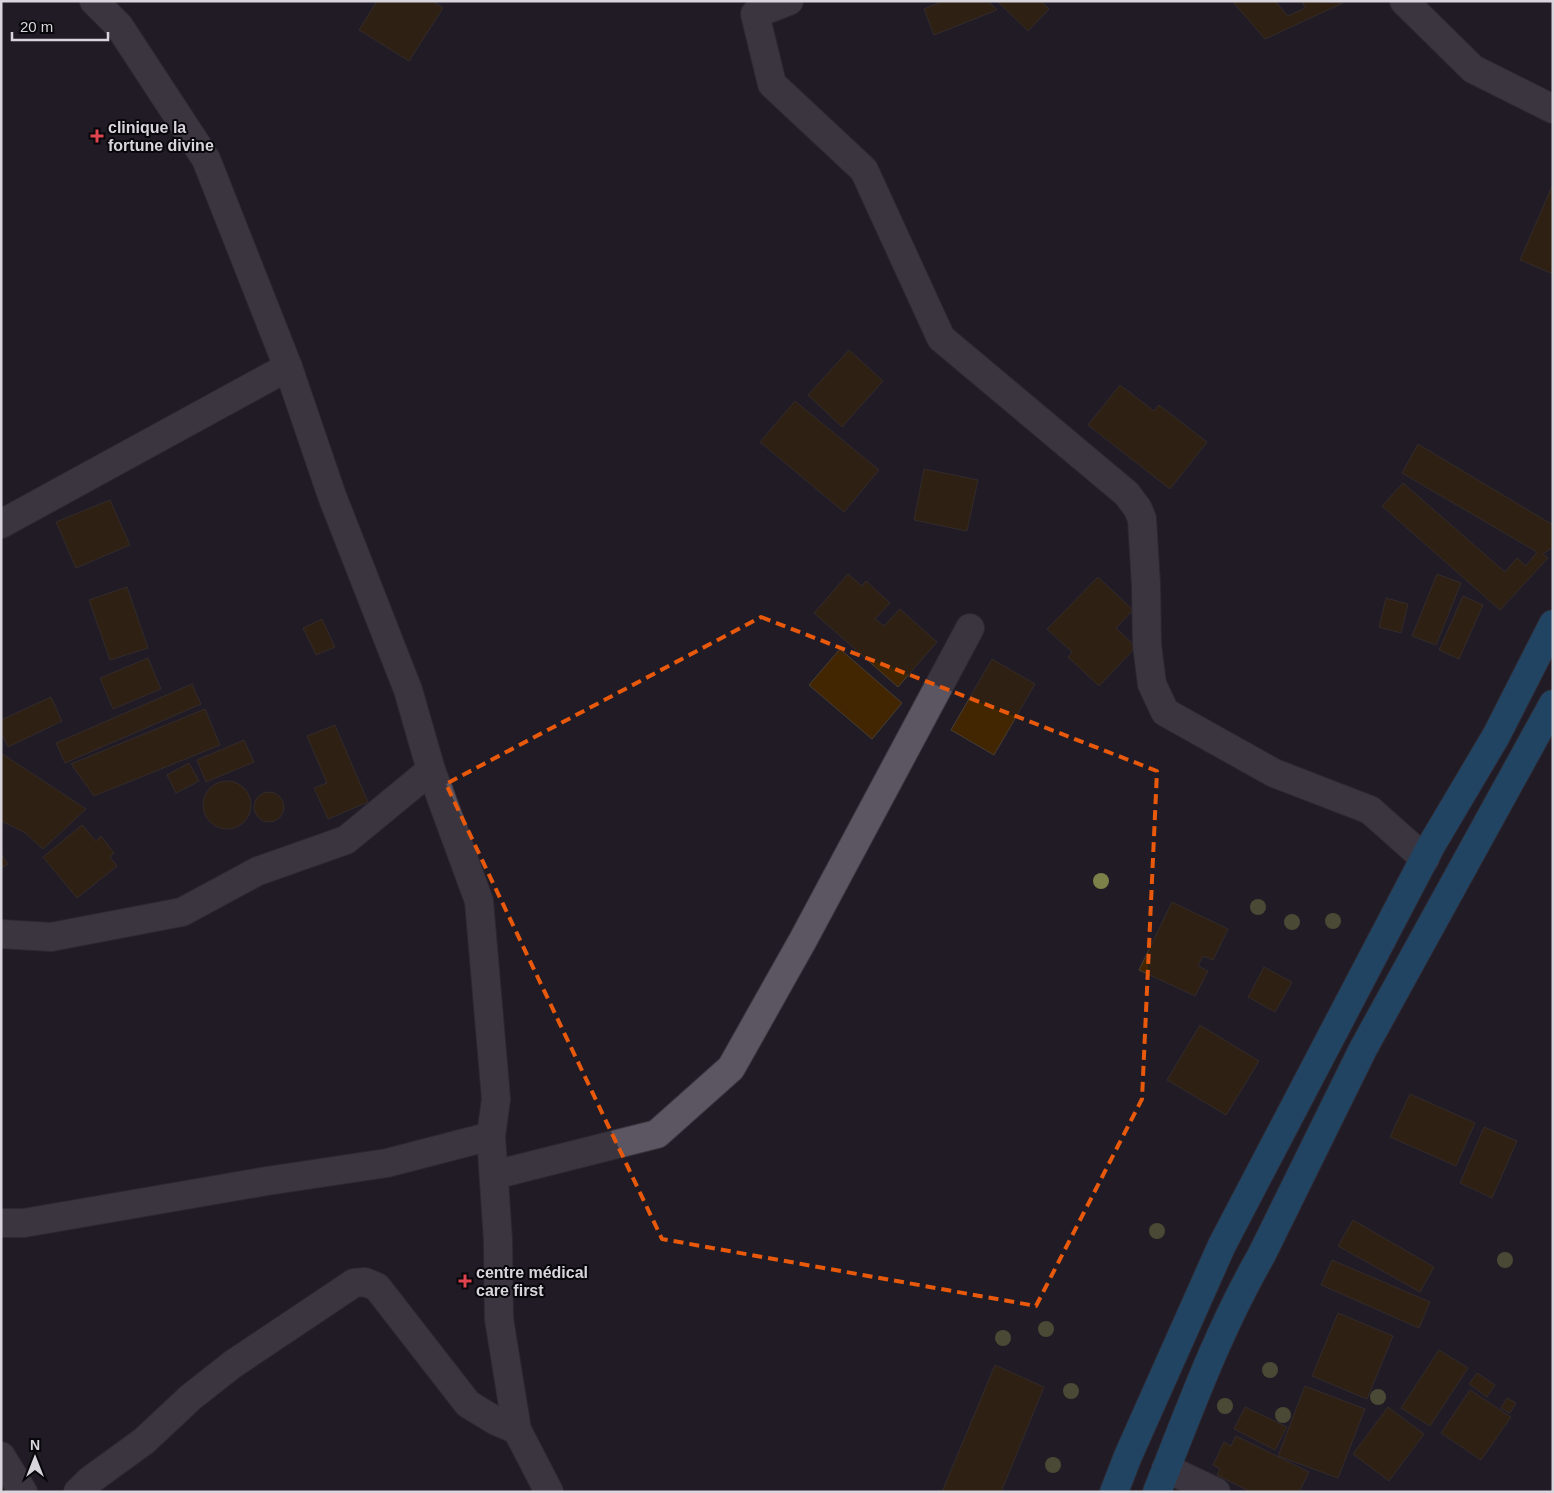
<svg xmlns="http://www.w3.org/2000/svg" width="1554" height="1493" viewBox="0 0 1554 1493" font-family="Helvetica,sans-serif">
  <style>
    .building { fill: #412601; stroke: #483e34 }
    .lines { fill: none; stroke-linecap: round; stroke-linejoin: round }
    .minor-casing { stroke: #3b3840; stroke-width: 30 }
    .major-casing { stroke: #3b3840; stroke-width: 30 }
    .minor { stroke: #5c5663; stroke-width: 28 }
    .major { stroke: #2576af; stroke-width: 28 }
    .tree { fill: #7c814a }
    .marked { fill: none; stroke: #e8590c; stroke-width: 4; stroke-dasharray: 10 6; stroke-linejoin: round }
    .health-dot { fill: #e0444e; stroke: #08070b; stroke-width: 2 }
    .labels { text-anchor: middle; stroke-width: 4; stroke-linejoin: round; paint-order: stroke }
    .poi-label { font-size: 16px; font-weight: bold; fill: #d9d5dd; stroke: #08070b; text-anchor: start }
  </style>
  <rect width="100%" height="100%" fill="#201b25"/>
  <g class="building">
    <path d="M377 1H433L443 8 409 61 359 30Z"/>
    <path d="M943 1H988L997 10 934 35 924 9Z"/>
    <path d="M997 1H1041L1049 9 1028 31Z"/>
    <path d="M1232 1H1275L1288 16 1305 8 1302 1 1343 3 1265 39Z"/>
    <path d="M1553 184V274L1520 260Z"/>
    <path d="M849 350 883 381 842 427 808 395Z"/>
    <path d="M1120 385 1154 411 1159 405 1207 442 1170 489 1088 425Z"/>
    <path d="M795 401 879 470 844 512 760 442Z"/>
    <path d="M1418 444 1553 525V547L1543 554 1548 558 1500 610 1382 506 1403 483 1505 572 1517 558 1526 566 1537 552 1402 473Z"/>
    <path d="M924 469 978 480 967 531 914 520Z"/>
    <path d="M110 500 130 545 76 568 56 522Z"/>
    <path d="M848 574 862 586 866 581 890 603 875 619 884 626 900 609 937 642 898 687 814 613Z"/>
    <path d="M1437 574 1461 583 1436 645 1412 636Z"/>
    <path d="M1098 577 1133 610 1116 628 1136 647 1099 686 1068 657 1072 652 1047 629Z"/>
    <path d="M127 587 148 648 110 660 89 600Z"/>
    <path d="M1463 596 1483 605 1459 659 1439 650Z"/>
    <path d="M1386 598 1408 604 1401 633 1379 627Z"/>
    <path d="M322 619 335 647 316 655 303 628Z"/>
    <path d="M840 649 902 703 872 739 809 685Z"/>
    <path d="M148 658 161 689 113 709 100 678Z"/>
    <path d="M992 659 1035 684 994 755 951 730Z"/>
    <path d="M192 684 201 704 65 763 56 743Z"/>
    <path d="M51 697 62 721 8 747 1 733V720Z"/>
    <path d="M205 709 220 745 94 796 71 764Z"/>
    <path d="M335 725 368 802 328 819 314 788 327 783 307 736Z"/>
    <path d="M244 740 254 762 206 782 197 760Z"/>
    <path d="M1 753 86 809 43 849 24 832 1 821Z"/>
    <path d="M189 763 199 781 176 793 167 775Z"/>
    <circle cx="227" cy="805" r="24"/>
    <circle cx="269" cy="807" r="15"/>
    <path d="M82 825 96 841 101 836 114 853 110 857 117 866 77 898 43 857Z"/>
    <path d="M1 854 8 864 1 868Z"/>
    <path d="M1172 902 1228 929 1213 960 1203 956 1198 966 1208 971 1195 996 1139 970Z"/>
    <path d="M1264 967 1292 982 1275 1012 1248 997Z"/>
    <path d="M1200 1025 1259 1061 1226 1115 1167 1080Z"/>
    <path d="M1410 1094 1475 1123 1456 1166 1390 1137Z"/>
    <path d="M1484 1127 1517 1141 1492 1198 1460 1183Z"/>
    <path d="M1353 1220 1434 1267 1420 1292 1338 1246Z"/>
    <path d="M1332 1260 1430 1302 1419 1328 1321 1285Z"/>
    <path d="M1338 1313 1393 1336 1367 1399 1312 1376Z"/>
    <path d="M1439 1350 1468 1368 1430 1426 1401 1408Z"/>
    <path d="M995 1365 1044 1387 1001 1492H942Z"/>
    <path d="M1477 1373 1495 1385 1487 1397 1469 1384Z"/>
    <path d="M1305 1386 1365 1409 1338 1478 1278 1456Z"/>
    <path d="M1470 1390 1511 1417 1481 1460 1441 1433Z"/>
    <path d="M1507 1398 1516 1403 1510 1413 1501 1408Z"/>
    <path d="M1245 1407 1287 1427 1275 1450 1234 1429Z"/>
    <path d="M1388 1407 1424 1434 1389 1481 1353 1454Z"/>
    <path d="M1236 1436 1309 1472 1299 1492H1251L1217 1475 1220 1469 1213 1465 1224 1442 1231 1446Z"/>
  </g>
  <g class="lines">
    <defs>
      <g id="minor">
        <path d="M94 1 119 26 206 159 288 367 332 496 408 690 431 770 479 901 496 1099 491 1136 498 1241 499 1319 517 1430 549 1492"/>
        <path d="M789 1 755 14 772 84 864 170 941 338 1127 494 1138 509 1142 519 1146 585 1147 645 1152 684 1165 712 1274 773 1370 810 1425 859"/>
        <path d="M1404 1 1473 69 1553 109"/>
        <path d="M1 524 288 367"/>
        <path d="M1 934 51 937 182 912 258 871 346 840 431 770"/>
        <path d="M494 1175 657 1134 731 1068 803 940 970 628"/>
        <path d="M1 1223H24L267 1181 387 1163 491 1136"/>
        <path d="M1 1456 23 1492"/>
        <path d="M1166 1468 1216 1492"/>
        <path d="M78 1492 89 1481 144 1441 191 1397 233 1364 354 1283 365 1282 377 1287 468 1404 496 1421 517 1430"/>
      </g>
      <g id="major">
        <path d="M1114 1492 1128 1456 1222 1245 1432 844 1496 736 1553 624"/>
        <path d="M1157 1492C1189 1411 1218 1331 1261 1256L1363 1049 1553 704"/>
      </g>
    </defs>
    <use href="#minor" class="minor-casing"/>
    <use href="#major" class="major-casing"/>
    <use href="#minor" class="minor"/>
    <use href="#major" class="major"/>
  </g>
  <g class="tree">
    <circle cx="1101" cy="881" r="8"/>
    <circle cx="1258" cy="907" r="8"/>
    <circle cx="1333" cy="921" r="8"/>
    <circle cx="1292" cy="922" r="8"/>
    <circle cx="1157" cy="1231" r="8"/>
    <circle cx="1505" cy="1260" r="8"/>
    <circle cx="1046" cy="1329" r="8"/>
    <circle cx="1003" cy="1338" r="8"/>
    <circle cx="1270" cy="1370" r="8"/>
    <circle cx="1071" cy="1391" r="8"/>
    <circle cx="1378" cy="1397" r="8"/>
    <circle cx="1225" cy="1406" r="8"/>
    <circle cx="1283" cy="1415" r="8"/>
    <circle cx="1053" cy="1465" r="8"/>
  </g>
  <path d="M0 0H1554V1493H0ZM761 617 1157 771 1142 1099 1036 1306 662 1239 446 784Z" fill="#201b25" fill-opacity=".55" fill-rule="evenodd"/>
  <path class="marked" d="M761 617 1157 771 1142 1099 1036 1306 662 1239 446 784Z"/>
  <g class="health-dot">
    <path d="M94.5 128.5h5v5h5v5h-5v5h-5v-5h-5v-5h5z"/>
    <path d="M462.5 1273.5h5v5h5v5h-5v5h-5v-5h-5v-5h5z"/>
  </g>
  <g class="labels">
    <g class="poi-label">
      <text x="108" y="133">clinique la<tspan x="108" dy="18">fortune divine</tspan></text>
      <text x="476" y="1278">centre médical<tspan x="476" dy="18">care first</tspan></text>
    </g>
  </g>
  <rect width="1554" height="1493" fill="none" stroke="#d9d5dd" stroke-width="5"/>
  <g transform="translate(35 1458)" stroke="#08070b" stroke-width="4" paint-order="stroke">
  <path d="M0-4L9 19L0 12L-9 19Z" fill="#d9d5dd"/>
  <text y="-8" font-size="14" font-weight="bold" text-anchor="middle" fill="#d9d5dd">N</text>
  </g>
  <path d="M12 32v8h96v-8" fill="none" stroke="#d9d5dd" stroke-width="2.5"/>
  <text x="20" y="32" font-size="15" fill="#d9d5dd" stroke="#08070b" stroke-width="4" paint-order="stroke">20 m</text>
</svg>
